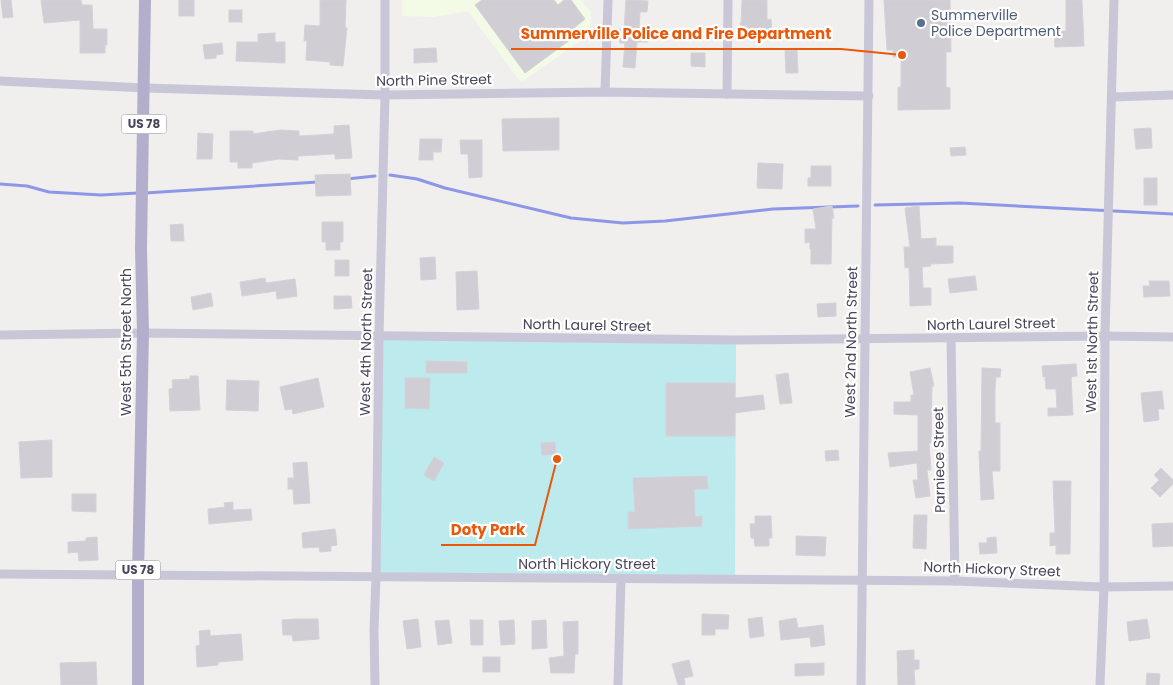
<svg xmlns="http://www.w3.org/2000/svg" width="1173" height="685" viewBox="0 0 1173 685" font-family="Poppins,sans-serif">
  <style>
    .commercial { fill: #f3fbe6 }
    .green { fill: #bdeaec }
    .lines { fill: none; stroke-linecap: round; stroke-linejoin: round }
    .stream { stroke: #8c97e7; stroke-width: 3 }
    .building { fill: #d0cdd5; stroke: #d4d1d9 }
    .street { stroke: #c9c7d7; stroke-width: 9 }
    .primary { stroke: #b3aecb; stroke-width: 12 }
    .service-dot { fill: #5c6f8a; stroke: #fff; stroke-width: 2 }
    .labels { text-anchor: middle; stroke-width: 4.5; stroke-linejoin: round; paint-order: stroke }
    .shield { fill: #fff; stroke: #807e8c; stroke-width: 1 }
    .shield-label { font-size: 12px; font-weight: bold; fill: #49465a }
    .service-label { font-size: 14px; fill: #4e5e75; stroke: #fff; text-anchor: start }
    .street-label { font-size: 14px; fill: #49465a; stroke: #fff }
    .leader { fill: none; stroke: #e8590c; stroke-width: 2 }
    .callout-dot { fill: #e8590c; stroke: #fff; stroke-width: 2 }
    .callout-label { font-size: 15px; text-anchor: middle; font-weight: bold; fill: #e8590c; stroke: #fff; stroke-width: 4.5; stroke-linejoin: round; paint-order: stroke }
  </style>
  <rect width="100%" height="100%" fill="#f0efed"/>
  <path class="commercial" d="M402 0H581L591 12 590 34 523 81 519 80 468 11 433 17 402 16Z"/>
  <path class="green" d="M379 336 736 340 735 579 376 577Z"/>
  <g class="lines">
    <g class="stream">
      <path d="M390 175 417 179 445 188 571 218 623 223 665 221 773 209 858 206"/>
      <path d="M347 179 375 176"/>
      <path d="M0 184 27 186 49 192 101 195 138 193"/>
      <path d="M145 193 318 182"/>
      <path d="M875 205 960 203 1173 214"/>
    </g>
  </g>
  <g class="building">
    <path d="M1 0H11L13 17 3 18Z"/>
    <path d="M41 0H81L82 5H92L93 29H107V45H105V53H80V20L44 23Z"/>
    <rect x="179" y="0" width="15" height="16"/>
    <path d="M320 0H346L345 28H347L343 66 330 65V62L306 60 307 41H304L305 25 320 26Z"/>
    <path d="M482 0H554L558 5 564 0H571L585 19 574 28 578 34 525 73 475 5Z"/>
    <path d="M626 0 648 1 647 12H640L639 28H647L648 42H637L635 68 623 67 625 43H620L619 29H624Z"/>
    <path d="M742 0H767V20L771 19 772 33 761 34V37L742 40 740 23H741Z"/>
    <path d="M884 0H950L951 52H946V87L950 88V109L898 110V87H901V57H893V50H887Z"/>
    <path d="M1066 0H1082L1084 46 1055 47 1054 32 1066 31Z"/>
    <rect x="229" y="10" width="13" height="12"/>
    <path d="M275 33V42H285V63L236 61 237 42H258V34Z"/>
    <path d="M222 43 223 54 216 55V58L205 59 203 45Z"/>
    <path d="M436 48 437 62 414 63V49Z"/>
    <path d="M785 50H797L798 73H786Z"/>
    <path d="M691 53H705V67L691 66Z"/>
    <path d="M559 118V150L503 151 502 119Z"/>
    <path d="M349 125 352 158 335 159V154L298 156V160L279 159 252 163V168H238V162H230V131H253V134L280 130 299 131V136L334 134V126Z"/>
    <path d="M1151 128 1152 148 1136 149 1134 129Z"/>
    <path d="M198 133 213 134 212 159H197Z"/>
    <path d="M420 139H442L441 152H433V160H419Z"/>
    <path d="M460 140H482V177L469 178 468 154H461Z"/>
    <path d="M965 147 966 155 951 156 950 148Z"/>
    <path d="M758 163 783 164 782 189 757 188Z"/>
    <path d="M811 166H831V186H808V178H811Z"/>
    <path d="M350 174 351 195 316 196 315 175Z"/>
    <rect x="1144" y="178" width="13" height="27"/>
    <path d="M832 206 834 218H832L831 264H811V249H810V242L805 243V229H816L813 209Z"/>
    <path d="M919 206 921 239 936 238V246H953V263L930 264 931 266 922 267 923 288H931V305L910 306 909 267 905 268 904 247H910L905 208Z"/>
    <path d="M322 222H343V242H340V250H326V242H322Z"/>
    <path d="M183 224 184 241H171L170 225Z"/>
    <path d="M435 257 436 279 421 280 420 258Z"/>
    <rect x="335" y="260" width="14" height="16"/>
    <path d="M477 271 479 309 457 310 456 272Z"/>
    <path d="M975 276 977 290 950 293 948 279Z"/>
    <path d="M265 278 266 283 295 279 297 296 277 299 276 291 242 296 240 282Z"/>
    <path d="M1149 281H1169L1170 296 1144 297 1143 286H1150Z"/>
    <path d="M211 293 213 306 193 310 191 297Z"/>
    <path d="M334 296H351L352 308 334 309Z"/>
    <path d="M836 303V316L818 317 817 304Z"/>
    <path d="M426 361 467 362V373H426Z"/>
    <path d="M1076 364 1077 376 1071 377 1073 415 1048 416V408H1057L1056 389H1046L1045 376 1043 377 1042 366Z"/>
    <path d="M930 368 934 386H932L931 443H929L931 470H927L930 496 916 498 913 480H918L917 463 890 467 888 453 918 451V415L894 414V402H911V395H914L910 372Z"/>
    <path d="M982 368 1001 369 1000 377H996L995 388V423H1000V471H992L994 499 981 500 979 451H981Z"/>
    <path d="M788 373 792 403 780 404 776 375Z"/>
    <path d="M190 376H198L200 410 170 411 169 389 173 388 172 380 190 379Z"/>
    <path d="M318 378 324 407 293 414 292 409 285 410 280 387Z"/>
    <path d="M405 378H430L429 409 405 408Z"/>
    <path d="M227 380 259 381 258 411 226 410Z"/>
    <path d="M666 383H735V398L763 395 765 409 735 413V436H666Z"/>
    <path d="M1162 391 1164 409H1158L1159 420 1144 422 1141 393Z"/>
    <path d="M52 440V477L21 478 19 442Z"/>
    <path d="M555 442 556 454 542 455 541 443Z"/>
    <path d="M838 450 839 460 826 461 825 451Z"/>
    <path d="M434 457 444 463 434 481 424 475Z"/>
    <path d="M307 462 310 503 294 504 293 489H288V478H294L293 463Z"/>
    <path d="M1161 468 1173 480V484L1160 497 1151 488 1159 480 1154 475Z"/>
    <path d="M707 476 708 489H694L695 517 702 516V526L628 529V512H635L633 478Z"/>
    <path d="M1053 481H1071L1070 554H1056V545L1050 546V533H1055Z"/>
    <path d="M72 494H96V512L72 511Z"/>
    <path d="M233 502V510L251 509 252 520 209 524 208 509 225 507 224 503Z"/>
    <path d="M914 515H927L926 549 913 548Z"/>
    <path d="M755 516H771L772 538H769V546H755L754 538H751L750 524H755Z"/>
    <path d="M1173 523V546L1153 547 1152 524Z"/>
    <path d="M335 529 337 545 331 546V551L320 552 319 547 303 548 302 533Z"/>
    <path d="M796 536 826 537 825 556 796 555Z"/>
    <path d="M97 537 98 560 79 561 78 552 68 553V542L86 541V538Z"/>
    <path d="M996 537 997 553 980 554 979 543H987V538Z"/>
    <path d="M702 614 729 615 728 629H715V635H702Z"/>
    <path d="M762 617 764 636 750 638 748 619Z"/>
    <path d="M796 618 798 628 823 625 825 645 811 647 810 637 781 640 779 621Z"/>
    <path d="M297 619H318L319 639 293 641 292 635H283L282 620Z"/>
    <path d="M418 619 421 647 407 649 403 621Z"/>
    <path d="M1147 619 1150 638 1129 641 1127 622Z"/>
    <path d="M449 620 452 643 438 645 435 621Z"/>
    <path d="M470 620H483V645H471Z"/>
    <path d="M514 620 515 644 501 645 499 621Z"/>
    <path d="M546 620 547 648 532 649V621Z"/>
    <path d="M578 621V654H575L574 673H551L549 658 564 656 563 622Z"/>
    <path d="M210 630V636L241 634 243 660 218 662V665L197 667 196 646 200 645 199 631Z"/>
    <path d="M914 650V660H919V669L914 670 915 685H898L897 651Z"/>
    <rect x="483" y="657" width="17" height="15"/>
    <path d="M689 660 693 676 684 678 685 685H678L672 664Z"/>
    <path d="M96 662 97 685H61L60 663Z"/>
    <path d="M824 663V675L795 676V664Z"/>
    <path d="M1147 673 1160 674 1159 685H1146Z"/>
  </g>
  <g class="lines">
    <g class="street">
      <path d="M0 81 145 88 385 95 605 92 869 96"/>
      <path d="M605 92 608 0"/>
      <path d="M727 94 728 0"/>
      <path d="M1112 97 1173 95"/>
      <path d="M0 335 143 333 736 340 1105 336 1173 337"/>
      <path d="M951 339 955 581"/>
      <path d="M0 574 955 581 1104 587 1173 586"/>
      <path d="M375 685 374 630 376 577 379 336 385 95V0"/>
      <path d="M618 685 621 578"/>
      <path d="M861 685 869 0"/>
      <path d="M1100 685 1104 587 1105 336 1114 0"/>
    </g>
    <path class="primary" d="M138 685V575L143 333 141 249 145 0"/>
  </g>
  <circle class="service-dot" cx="921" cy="23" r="5"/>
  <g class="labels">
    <g class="shield">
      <rect x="121.5" y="114.5" width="45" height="19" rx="4"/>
      <rect x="115.5" y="560.5" width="45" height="19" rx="4"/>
    </g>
    <g class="shield-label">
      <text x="144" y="128">US 78</text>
      <text x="138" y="574">US 78</text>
    </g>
    <g class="service-label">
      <text x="931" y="20">Summerville<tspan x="931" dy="16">Police Department</tspan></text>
    </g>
    <g class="street-label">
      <text transform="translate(434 80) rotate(-1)" y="5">North Pine Street</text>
      <text transform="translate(991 324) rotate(-1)" y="5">North Laurel Street</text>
      <text transform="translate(587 325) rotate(1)" y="5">North Laurel Street</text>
      <text transform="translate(126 342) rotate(-90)" y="5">West 5th Street North</text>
      <text transform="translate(366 342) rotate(-89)" y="5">West 4th North Street</text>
      <text transform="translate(851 342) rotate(-89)" y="5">West 2nd North Street</text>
      <text transform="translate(1092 342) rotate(-89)" y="5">West 1st North Street</text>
      <text transform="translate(939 460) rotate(-91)" y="5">Parniece Street</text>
      <text x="587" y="569">North Hickory Street</text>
      <text transform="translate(992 569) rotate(2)" y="5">North Hickory Street</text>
    </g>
  </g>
  <path class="leader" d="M902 55L841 49H511M557 459L535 545H441"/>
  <g class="callout-dot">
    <circle cx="902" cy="55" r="5"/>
    <circle cx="557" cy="459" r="5"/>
  </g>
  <g class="callout-label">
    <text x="676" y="39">Summerville Police and Fire Department</text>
    <text x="488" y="535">Doty Park</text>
  </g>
</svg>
